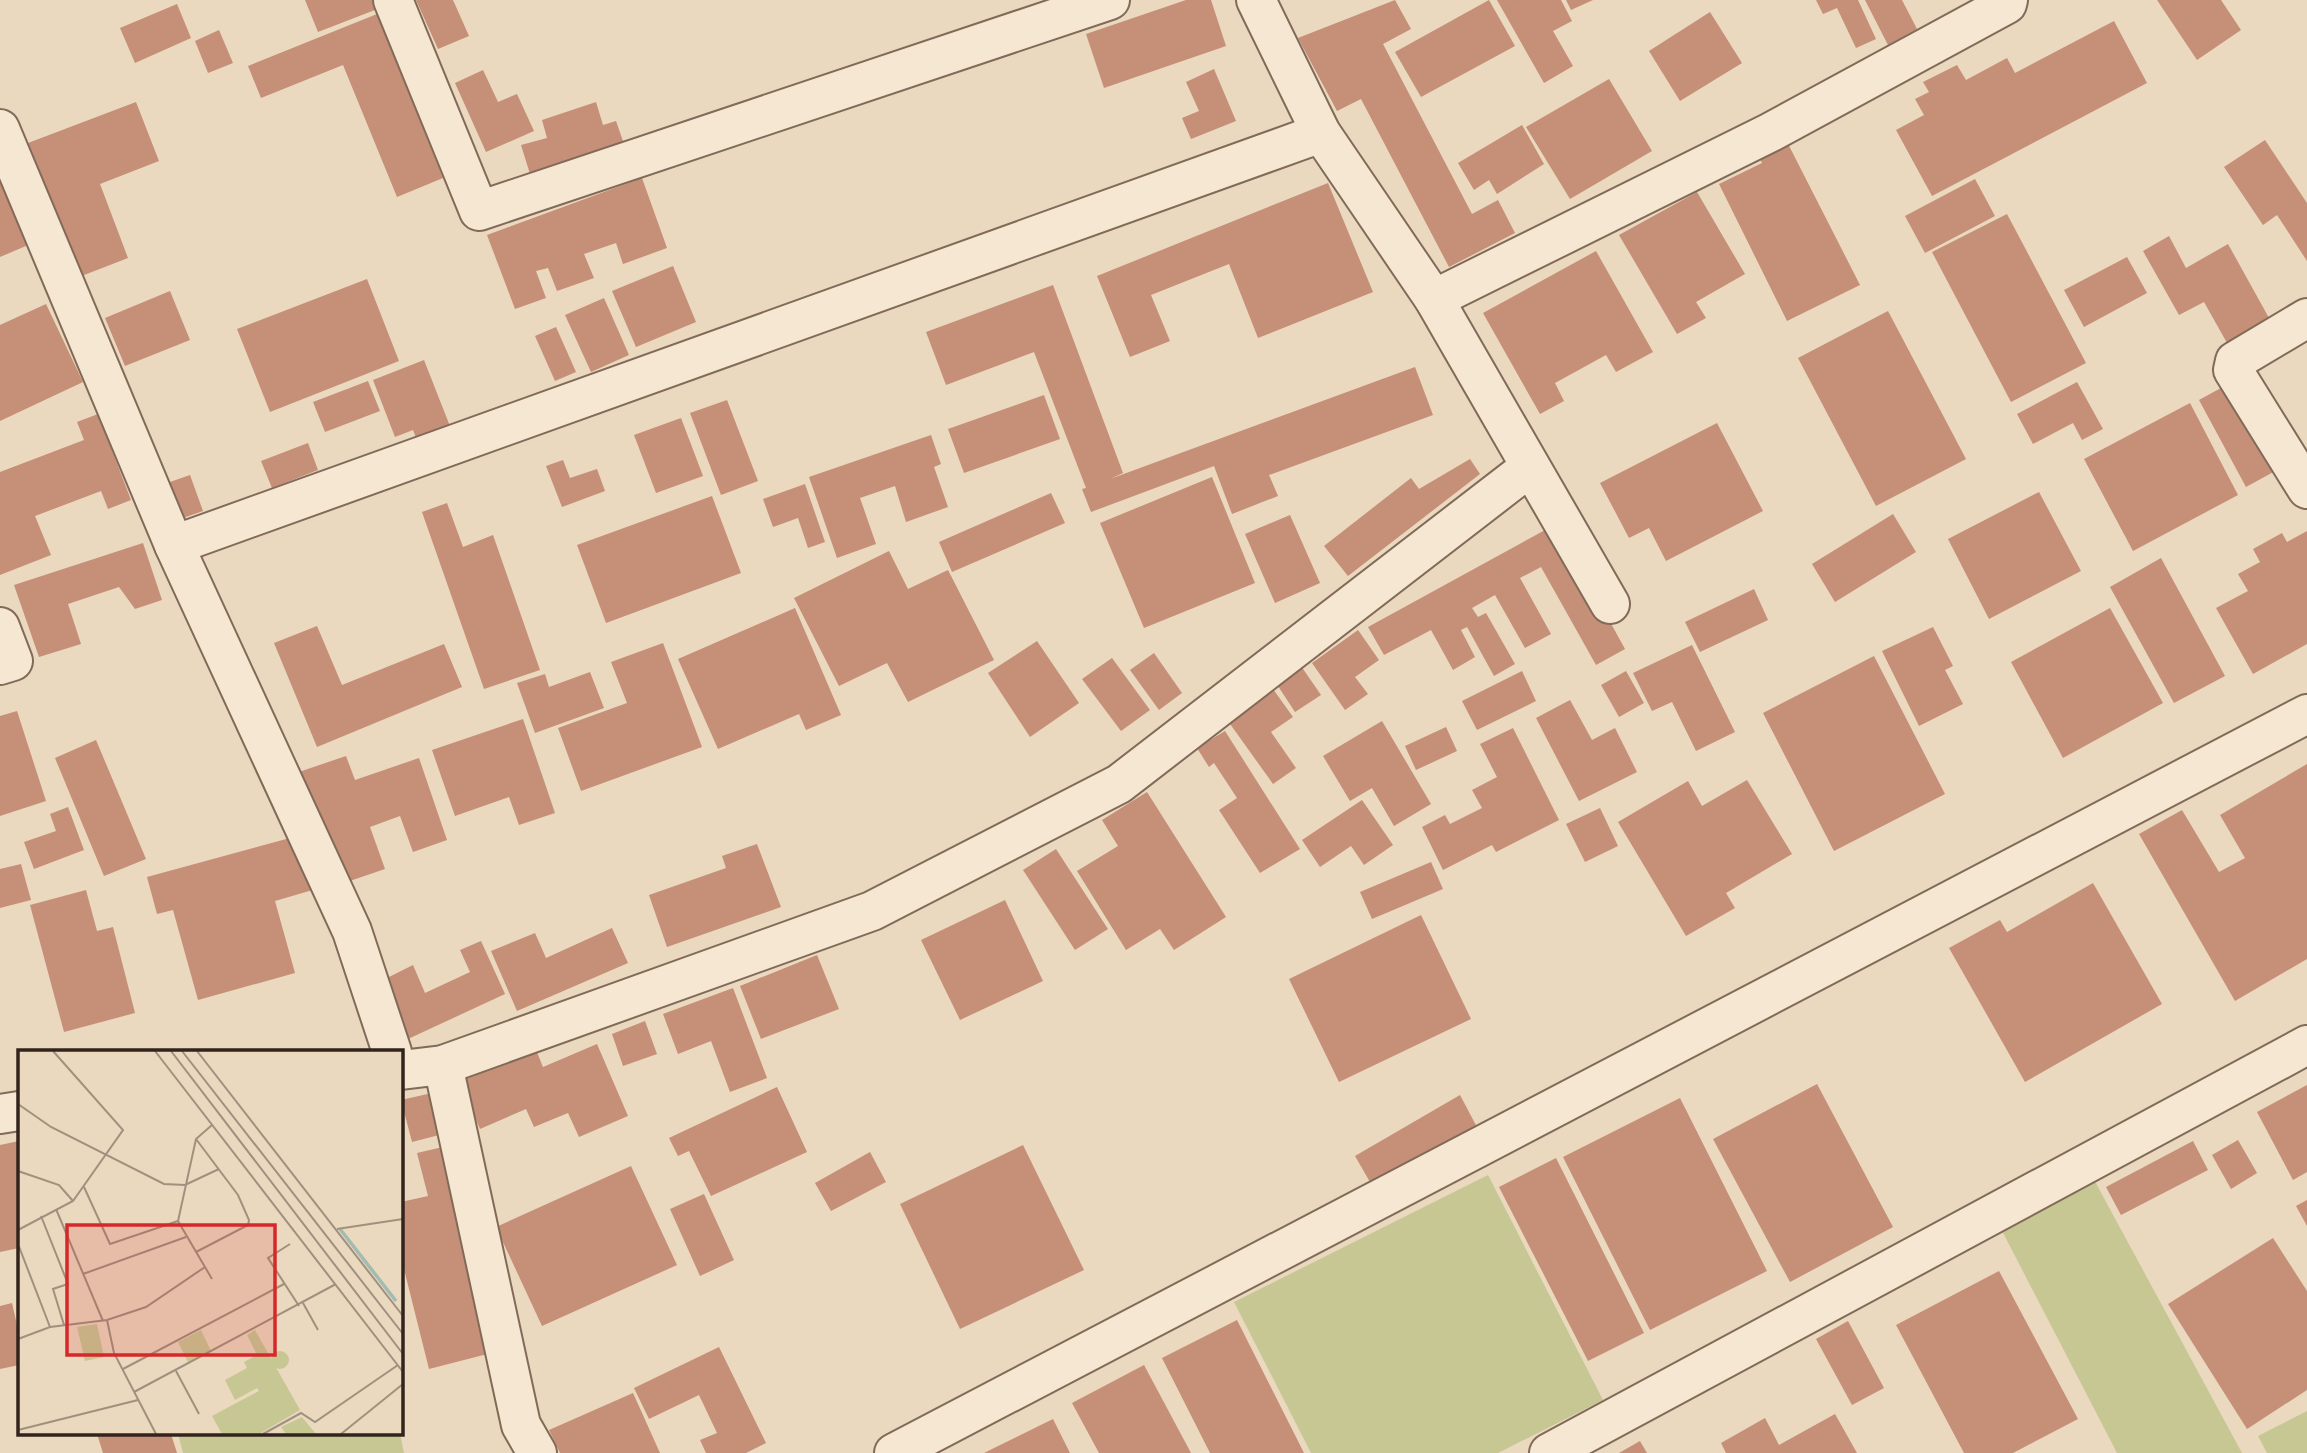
<svg xmlns="http://www.w3.org/2000/svg" width="2307" height="1453" viewBox="0 0 2307 1453" font-family="'Playfair Display',serif">
  <style>
    .green { fill: #c7c794 }
    .building { fill: #c68f77 }
    .lines { fill: none; stroke-linecap: round; stroke-linejoin: round }
    .minor-casing { stroke: #826a59; stroke-width: 42 }
    .minor { stroke: #f6e7d2; stroke-width: 38 }
    .inset-river { fill: none; stroke: #a2bcb1; stroke-width: 3.5 }
    .inset-road { fill: none; stroke: #a0907e; stroke-width: 2 }
    .view { fill: #d62828; fill-opacity: 0.15; stroke: #d62828; stroke-width: 3.5 }
    .inset-edge { fill: none; stroke: #32241c; stroke-width: 3.5 }
  </style>
  <rect width="100%" height="100%" fill="#ead8bf"/>
  <g class="green">
    <path d="M1488 1175 1603 1400 1498 1453H1311L1234 1302Z"/>
    <path d="M2092 1176 2242 1453H2117L1999 1225Z"/>
    <path d="M2307 1411V1453H2267L2258 1436Z"/>
    <path d="M178 1434H400L404 1453H183Z"/>
  </g>
  <g class="building">
    <path d="M305 0H377L380 8 318 32Z"/>
    <path d="M416 0H453L469 36 438 49Z"/>
    <path d="M1186 0H1211L1226 46 1104 88 1086 34Z"/>
    <path d="M1395 0 1411 29 1383 44 1472 214 1498 200 1515 233 1449 267 1361 99 1337 111 1298 38Z"/>
    <path d="M1489 0 1515 46 1421 97 1395 52Z"/>
    <path d="M1497 0H1561L1572 21 1553 31 1573 66 1544 83Z"/>
    <path d="M1566 0H1593L1571 10Z"/>
    <path d="M1816 0H1858L1876 39 1856 48 1837 8 1823 14Z"/>
    <path d="M1865 0H1902L1917 29 1888 45Z"/>
    <path d="M2157 0H2221L2241 30 2197 60Z"/>
    <path d="M177 4 191 38 135 63 120 28Z"/>
    <path d="M1710 12 1742 63 1680 101 1649 51Z"/>
    <path d="M377 14 443 178 397 197 343 65 261 98 248 66Z"/>
    <path d="M2114 21 2147 83 1932 196 1896 130 1924 115 1915 99 1929 92 1923 82 1957 65 1966 80 2007 58 2015 73Z"/>
    <path d="M219 30 233 63 208 73 195 41Z"/>
    <path d="M1214 69 1236 121 1191 139 1182 118 1199 111 1186 82Z"/>
    <path d="M483 70 498 102 517 94 534 131 486 152 455 83Z"/>
    <path d="M1609 79 1652 151 1570 199 1526 127Z"/>
    <path d="M136 102 159 161 100 184 128 258 79 277 28 143Z"/>
    <path d="M596 102 603 125 616 121 624 144 530 174 521 145 547 138 542 120Z"/>
    <path d="M1522 125 1544 164 1497 194 1489 180 1474 190 1458 163Z"/>
    <path d="M1784 136 1860 285 1787 321 1719 184 1762 163 1756 150Z"/>
    <path d="M2265 140 2307 203V261L2277 215 2263 225 2224 167Z"/>
    <path d="M0 177 33 243 0 257Z"/>
    <path d="M642 178 667 248 623 264 616 243 584 254 594 278 557 291 548 268 536 271 546 298 515 309 487 235Z"/>
    <path d="M1975 179 1995 216 1925 253 1905 216Z"/>
    <path d="M1328 183 1373 292 1258 338 1229 264 1151 295 1170 341 1130 357 1097 276Z"/>
    <path d="M1697 192 1745 274 1696 302 1706 318 1677 334 1619 235Z"/>
    <path d="M2007 214 2086 363 2011 402 1932 252Z"/>
    <path d="M2169 236 2186 268 2228 244 2274 327 2231 350 2204 302 2179 315 2143 251Z"/>
    <path d="M1596 251 1653 352 1616 372 1606 355 1555 383 1564 401 1540 414 1483 313Z"/>
    <path d="M2127 257 2147 293 2084 327 2064 290Z"/>
    <path d="M673 266 696 322 636 347 612 291Z"/>
    <path d="M367 279 399 361 270 412 237 329Z"/>
    <path d="M1053 285 1123 473 1110 479 1415 367 1433 415 1269 475 1278 496 1232 514 1214 466 1091 512 1082 489 1086 488 1034 352 946 385 926 332Z"/>
    <path d="M170 291 190 340 125 366 105 318Z"/>
    <path d="M604 298 629 355 591 372 565 315Z"/>
    <path d="M46 304 83 382 0 421V325Z"/>
    <path d="M1888 311 1966 459 1876 506 1798 358Z"/>
    <path d="M556 327 576 372 555 381 535 336Z"/>
    <path d="M424 360 455 439 422 453 413 430 395 437 373 380Z"/>
    <path d="M368 381 380 411 325 432 313 402Z"/>
    <path d="M2077 382 2103 429 2082 440 2073 423 2033 444 2017 414Z"/>
    <path d="M2230 383 2277 470 2246 487 2199 400Z"/>
    <path d="M1044 395 1060 439 964 473 948 429Z"/>
    <path d="M727 400 758 481 721 495 690 413Z"/>
    <path d="M2190 403 2238 495 2133 551 2084 459Z"/>
    <path d="M98 414 131 500 108 509 101 491 35 516 51 555 0 575V472L84 440 77 422Z"/>
    <path d="M681 418 703 476 656 493 634 435Z"/>
    <path d="M1717 423 1763 511 1666 561 1649 528 1629 538 1600 483Z"/>
    <path d="M931 435 941 464 934 467 948 507 906 522 895 486 860 498 876 544 837 558 809 477Z"/>
    <path d="M308 443 318 470 272 488 261 461Z"/>
    <path d="M1470 459 1480 474 1348 576 1324 546 1411 478 1419 489Z"/>
    <path d="M563 460 570 478 597 469 605 491 562 507 546 466Z"/>
    <path d="M190 475 203 511 183 518 170 482Z"/>
    <path d="M1212 477 1255 583 1144 628 1100 523Z"/>
    <path d="M805 484 825 542 808 548 798 518 773 527 763 499Z"/>
    <path d="M2039 492 2081 571 1989 619 1948 539Z"/>
    <path d="M1051 493 1065 523 952 572 939 542Z"/>
    <path d="M712 496 741 573 606 623 577 545Z"/>
    <path d="M447 503 463 547 493 535 540 670 484 689 422 512Z"/>
    <path d="M1893 514 1916 552 1835 602 1812 564Z"/>
    <path d="M1290 515 1320 583 1275 603 1245 534Z"/>
    <path d="M1556 524 1625 649 1596 665 1541 567 1520 578 1551 634 1525 648 1495 595 1472 608 1478 617 1486 613 1515 664 1494 676 1467 627 1461 630 1475 657 1453 670 1431 630 1384 655 1368 627Z"/>
    <path d="M2307 531V644L2253 674 2216 608 2248 591 2238 574 2260 562 2253 549 2282 533 2287 542Z"/>
    <path d="M143 543 162 600 135 609 119 587 68 604 81 644 39 657 14 585Z"/>
    <path d="M889 551 908 589 948 570 994 660 908 702 887 663 839 686 794 598Z"/>
    <path d="M2161 558 2225 676 2174 703 2110 587Z"/>
    <path d="M1754 589 1768 620 1700 652 1685 622Z"/>
    <path d="M795 608 841 715 806 730 799 714 718 749 678 659Z"/>
    <path d="M2110 608 2163 703 2063 758 2011 662Z"/>
    <path d="M317 626 342 685 444 644 462 687 317 747 274 643Z"/>
    <path d="M1933 627 1953 666 1945 670 1963 704 1919 726 1882 651Z"/>
    <path d="M1358 630 1379 660 1355 677 1368 694 1345 710 1312 663Z"/>
    <path d="M1037 641 1079 703 1030 737 988 673Z"/>
    <path d="M663 643 702 747 581 791 558 728 627 703 611 662Z"/>
    <path d="M1692 645 1735 732 1696 751 1672 702 1652 711 1633 673Z"/>
    <path d="M1154 653 1182 693 1159 710 1130 670Z"/>
    <path d="M1874 656 1945 794 1834 851 1763 713Z"/>
    <path d="M1112 658 1150 710 1121 731 1082 679Z"/>
    <path d="M1301 666 1321 695 1295 712 1276 683Z"/>
    <path d="M1522 671 1536 701 1477 730 1462 701Z"/>
    <path d="M1626 671 1644 703 1619 717 1601 685Z"/>
    <path d="M590 672 604 708 535 733 517 683 545 674 549 687Z"/>
    <path d="M1273 689 1293 717 1271 732 1296 768 1273 784 1228 721Z"/>
    <path d="M1570 700 1592 740 1615 728 1637 772 1579 801 1536 718Z"/>
    <path d="M17 711 46 801 0 816V716Z"/>
    <path d="M523 719 555 813 519 825 509 797 455 816 432 750Z"/>
    <path d="M1382 721 1431 804 1394 826 1372 788 1350 801 1323 756Z"/>
    <path d="M1446 727 1457 751 1416 770 1405 746Z"/>
    <path d="M1513 728 1559 820 1496 852 1492 845 1443 870 1422 827 1445 815 1450 824 1482 808 1472 790 1497 777 1480 744Z"/>
    <path d="M1225 731 1300 849 1260 873 1219 810 1237 798 1214 763 1209 767 1197 748Z"/>
    <path d="M96 740 146 859 104 876 55 758Z"/>
    <path d="M346 756 355 780 419 758 447 840 413 852 400 816 370 827 385 869 335 886 296 773Z"/>
    <path d="M2307 764V959L2235 1001 2139 834 2182 810 2219 872 2245 858 2220 815Z"/>
    <path d="M1747 780 1792 854 1726 893 1735 908 1686 936 1618 822 1688 781 1702 806Z"/>
    <path d="M1147 792 1226 917 1174 950 1160 929 1126 950 1077 871 1118 846 1102 820Z"/>
    <path d="M1362 800 1393 845 1364 865 1351 846 1320 867 1302 840Z"/>
    <path d="M68 807 84 850 34 869 24 842 56 831 50 814Z"/>
    <path d="M1600 808 1618 846 1585 862 1566 824Z"/>
    <path d="M301 835 316 889 275 901 295 973 198 1000 173 910 157 914 147 877Z"/>
    <path d="M757 844 781 907 667 947 649 895 726 868 722 856Z"/>
    <path d="M1056 849 1108 929 1075 950 1023 870Z"/>
    <path d="M1431 862 1443 889 1372 919 1360 892Z"/>
    <path d="M21 864 31 900 0 908V869Z"/>
    <path d="M2093 883 2162 1004 2025 1082 1949 948 2000 920 2007 932Z"/>
    <path d="M86 890 97 931 113 927 135 1013 64 1032 30 905Z"/>
    <path d="M1005 900 1043 981 960 1020 921 940Z"/>
    <path d="M1421 915 1471 1019 1339 1082 1289 979Z"/>
    <path d="M612 928 628 963 517 1011 491 951 535 933 546 958Z"/>
    <path d="M481 941 505 994 408 1039 381 981 413 965 425 993 470 972 460 950Z"/>
    <path d="M817 955 839 1009 761 1039 740 986Z"/>
    <path d="M733 988 767 1078 730 1092 711 1041 678 1054 663 1014Z"/>
    <path d="M645 1021 657 1054 623 1066 612 1034Z"/>
    <path d="M597 1044 628 1116 579 1137 568 1113 534 1127 526 1109 480 1129 458 1077 534 1045 543 1067Z"/>
    <path d="M1817 1084 1893 1227 1790 1282 1713 1139Z"/>
    <path d="M2307 1085V1172L2293 1180 2257 1112Z"/>
    <path d="M777 1087 807 1152 711 1196 689 1151 678 1156 669 1138Z"/>
    <path d="M432 1093 443 1134 412 1142 401 1100Z"/>
    <path d="M1460 1095 1478 1129 1374 1189 1355 1156Z"/>
    <path d="M1680 1098 1767 1271 1650 1330 1563 1157Z"/>
    <path d="M2238 1140 2257 1173 2231 1189 2212 1155Z"/>
    <path d="M19 1141V1248L0 1252V1145Z"/>
    <path d="M2193 1141 2208 1170 2121 1215 2106 1187Z"/>
    <path d="M1023 1145 1084 1270 960 1329 900 1204Z"/>
    <path d="M447 1146 499 1351 429 1369 401 1257V1202L428 1196 417 1153Z"/>
    <path d="M870 1152 886 1182 831 1211 815 1183Z"/>
    <path d="M1556 1158 1644 1333 1588 1361 1499 1187Z"/>
    <path d="M631 1166 677 1265 542 1326 496 1227Z"/>
    <path d="M704 1194 734 1260 700 1276 670 1209Z"/>
    <path d="M2307 1200V1226L2296 1206Z"/>
    <path d="M2273 1238 2307 1291V1390L2247 1429 2168 1304Z"/>
    <path d="M1999 1271 2078 1419 2013 1453H1964L1896 1325Z"/>
    <path d="M12 1303 17 1325H19V1365L0 1369V1306Z"/>
    <path d="M1237 1320 1304 1453H1210L1162 1358Z"/>
    <path d="M1848 1321 1884 1388 1852 1405 1816 1339Z"/>
    <path d="M719 1347 766 1443 746 1453H706L700 1440 717 1433 699 1395 649 1419 634 1388Z"/>
    <path d="M1144 1365 1191 1453H1099L1072 1403Z"/>
    <path d="M633 1393 660 1453H560L549 1430Z"/>
    <path d="M1835 1414 1857 1453H1726L1721 1443 1765 1418 1779 1445Z"/>
    <path d="M1053 1419 1070 1453H984Z"/>
    <path d="M97 1434H171L177 1453H103Z"/>
    <path d="M1640 1441 1647 1453H1619Z"/>
  </g>
  <g class="lines">
    <defs>
      <g id="minor">
        <path d="M393 0 479 211 1110 0"/>
        <path d="M1256 0 1321 133 1434 299 1610 604"/>
        <path d="M0 129 174 545 352 931 392 1052"/>
        <path d="M1434 299 1771 132 2007 4 2008 0"/>
        <path d="M2307 318 2235 361 2233 370 2307 489"/>
        <path d="M174 545 1321 133"/>
        <path d="M0 627 13 661 0 665"/>
        <path d="M443 1065 521 1425 537 1453"/>
        <path d="M401 1070 443 1065 872 911 1119 784 1530 467"/>
        <path d="M0 1114 19 1111"/>
        <path d="M894 1453 2307 714"/>
        <path d="M1549 1453 2307 1045"/>
      </g>
    </defs>
    <use href="#minor" class="minor-casing"/>
    <use href="#minor" class="minor"/>
  </g>
  <g transform="translate(18 1050)">
    <rect width="385" height="385" fill="#ead8bf"/>
    <path d="M79 274 86 307 67 311 59 277ZM183 280 193 301 170 312 160 292ZM237 280 282 360 241 384H204L194 366 241 341 239 338 217 350 207 330 229 318 226 312 239 305 229 285ZM253 310a9 9 0 1 1 18 0a9 9 0 1 1-18 0ZM284 367 298 384H268L263 377Z" fill="#c7c794"/>
    <path class="inset-river" d="M322 179 378 251"/>
    <path class="inset-road" d="M137 1 385 322M153 1 385 304M164 1 385 284M179 1 385 266M0 54 33 77 146 134 167 135 201 119M178 89 220 145 231 170 230 175 178 202M0 121 41 135 55 151M66 137 92 194 160 171M38 159 85 271M23 166 50 234 35 239 46 275M319 179 385 169M0 180 55 151 105 80 35 1M0 194 32 277M272 194 250 208 281 256M65 224 168 187M194 229 160 171 178 89 194 75M285 253 300 280M89 270 96 303 138 384M0 289 32 277 89 270 128 257 187 217M105 319 266 234M158 321 181 364M116 342 318 234M0 380 120 350M245 384 283 363 297 372 380 315M323 384 385 334"/>
    <path class="view" d="M49 175H257V305H49Z"/>
    <rect width="385" height="385" class="inset-edge"/>
  </g>
</svg>
